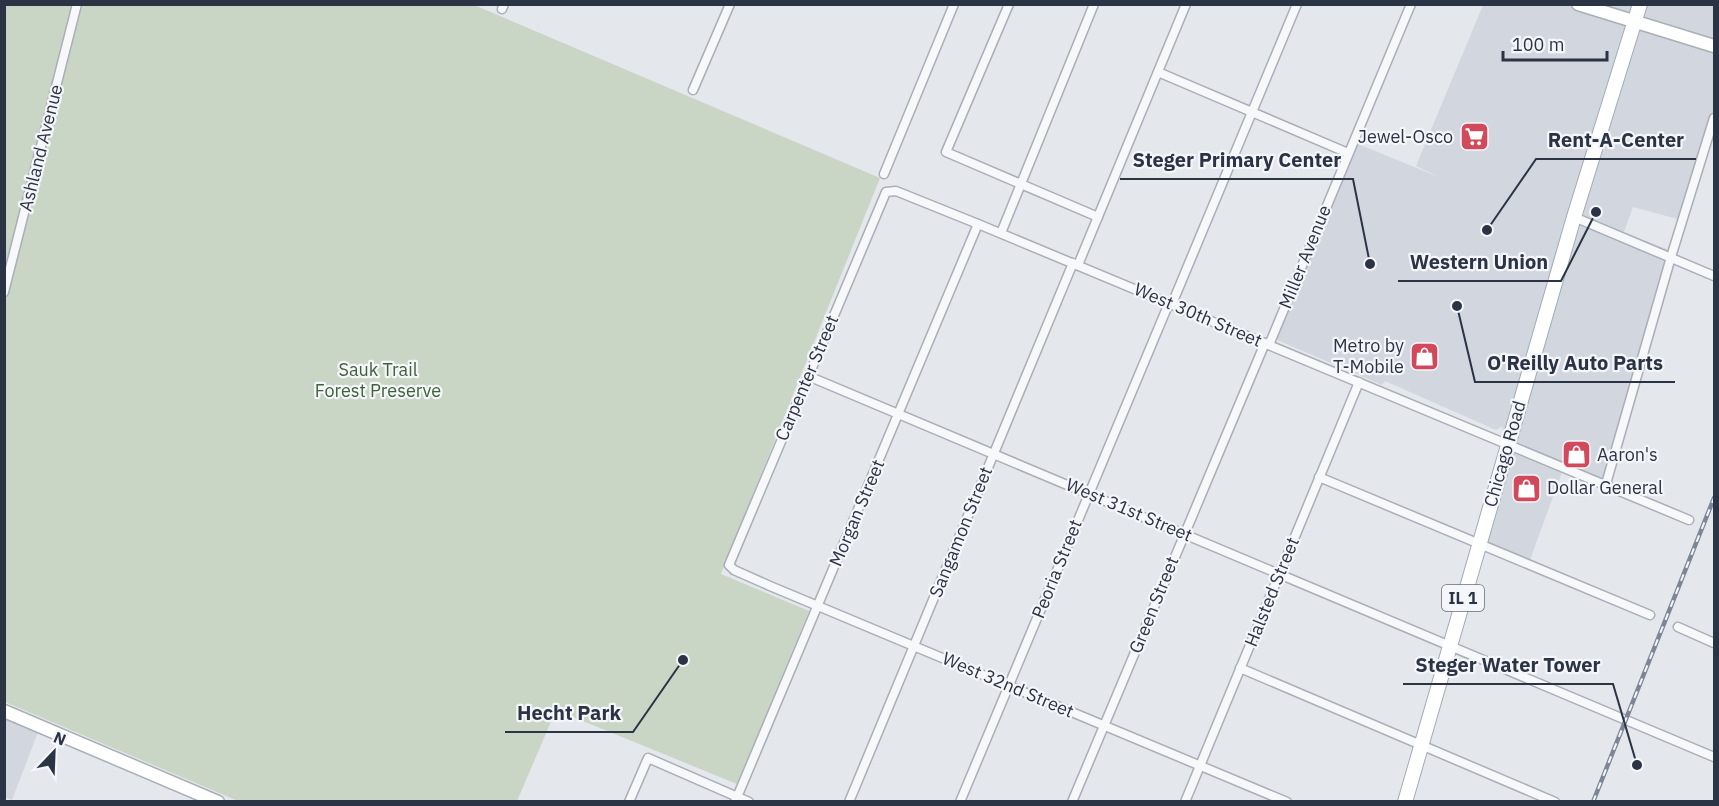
<svg xmlns="http://www.w3.org/2000/svg" width="1719" height="806" viewBox="0 0 1719 806" font-family="'IBM Plex Sans',sans-serif">
  <style>
    .built { fill: #d2d6de }
    .green { fill: #c9d6c5 }
    .lines { fill: none; stroke-linecap: round; stroke-linejoin: round }
    .street-casing { stroke: #a9aeb7; stroke-width: 11 }
    .secondary-casing { stroke: #a9aeb7; stroke-width: 15 }
    .primary-casing { stroke: #a3abb8; stroke-width: 16 }
    .street { stroke: #f7f8fa; stroke-width: 8 }
    .secondary { stroke: #fff; stroke-width: 12 }
    .primary { stroke: #fff; stroke-width: 14 }
    .rail-casing { stroke: #7d8696; stroke-width: 4.5 }
    .rail { stroke: #f4f6f9; stroke-width: 2; stroke-dasharray: 7; stroke-linecap: butt }
    .labels { text-anchor: middle; stroke-width: 4.5; stroke-linejoin: round; paint-order: stroke }
    .shield { fill: #f4f6f9; stroke: #676e7b; stroke-width: 1.5 }
    .shield-label { font-size: 16px; font-weight: bold; fill: #2b3445 }
    .poi-label { font-size: 18px; fill: #2b3445; stroke: #f4f6f9; text-anchor: end }
    .street-label { font-size: 18px; fill: #2b3445; stroke: #f4f6f9 }
    .park-label { font-size: 18px; fill: #3f6138; stroke: #f4f6f9 }
    .leader { fill: none; stroke: #2b3445; stroke-width: 2 }
    .callout-dot { fill: #2b3445; stroke: #f4f6f9; stroke-width: 2 }
    .callout-label { font-size: 20px; text-anchor: middle; font-weight: bold; fill: #2b3445; stroke: #f4f6f9; stroke-width: 4.5; stroke-linejoin: round; paint-order: stroke }
  </style>
  <rect width="100%" height="100%" fill="#e4e7ec"/>
  <g class="built">
    <path d="M1483 5H1714V128L1685 221 1633 207 1624 232 1677 253 1609 492 1562 472 1527 568 1472 544 1501 447 1503 426 1496 430 1385 381 1382 385 1275 339 1358 144 1441 178 1416 166Z"/>
    <path d="M4 717 38 732 12 800 5 797Z"/>
  </g>
  <path class="green" d="M4 5H474L880 178 721 574 809 611 737 784 556 710 517 801H238L5 702Z"/>
  <g class="lines">
    <defs>
      <g id="street">
        <path d="M1009 4 946 152 1098 217"/>
        <path d="M502 9 504 4"/>
        <path d="M1158 72 1348 153"/>
        <path d="M693 90 730 4"/>
        <path d="M884 174 954 4"/>
        <path d="M1574 217 1714 276"/>
        <path d="M1001 233 1094 4"/>
        <path d="M1078 265 1186 4"/>
        <path d="M4 292 77 4"/>
        <path d="M1172 304 1297 4"/>
        <path d="M1269 345 1411 4"/>
        <path d="M808 376 1714 757"/>
        <path d="M1319 477 1650 615"/>
        <path d="M1606 484 1671 257 1714 118"/>
        <path d="M1678 627 1714 643"/>
        <path d="M1240 668 1555 802"/>
        <path d="M629 802 648 758 749 802"/>
        <path d="M735 802 978 224"/>
        <path d="M849 802 1073 263"/>
        <path d="M960 802 1169 303"/>
        <path d="M1072 802 1265 343"/>
        <path d="M1185 802 1359 382"/>
        <path d="M1287 802 770 586 734 570 729 565 886 192 896 191 978 224 1689 520"/>
      </g>
      <g id="secondary">
        <path d="M1578 4 1714 46"/>
        <path d="M4 711 218 802"/>
      </g>
      <path id="primary" d="M1405 802 1574 217 1640 4"/>
    </defs>
    <use href="#street" class="street-casing"/>
    <use href="#secondary" class="secondary-casing"/>
    <use href="#primary" class="primary-casing"/>
    <use href="#street" class="street"/>
    <use href="#secondary" class="secondary"/>
    <use href="#primary" class="primary"/>
    <defs>
      <path id="rail" d="M1593 802 1714 498"/>
    </defs>
    <use href="#rail" class="rail-casing"/>
    <use href="#rail" class="rail"/>
  </g>
  <defs>
    <symbol id="supermarket-square" viewBox="-11 -11 22 22"><rect x="-9" y="-9" width="18" height="18" rx="4" fill="#d1495b" stroke="#f4f6f9"/><path d="M-6-5.5h2.5l.6 2H6L4.5 2H-2.5L-4.4-4H-6ZM-1.5 3.2a1.3 1.3 0 1 0 .1 0ZM3 3.2a1.3 1.3 0 1 0 .1 0Z" fill="#fff"/></symbol>
    <symbol id="shop-square" viewBox="-11 -11 22 22"><rect x="-9" y="-9" width="18" height="18" rx="4" fill="#d1495b" stroke="#f4f6f9"/><path d="M-5-2.5h2.3a2.7 3.5 0 0 1 5.4 0H5L5.5 6h-11ZM-1.5-2.5h3a1.5 2.3 0 0 0-3 0Z" fill="#fff"/></symbol>
  </defs>
  <g fill-rule="evenodd">
    <use href="#supermarket-square" x="1458" y="120" width="33" height="33"/>
    <use href="#shop-square" x="1408" y="340" width="33" height="33"/>
    <use href="#shop-square" x="1560" y="438" width="33" height="33"/>
    <use href="#shop-square" x="1510" y="472" width="33" height="33"/>
  </g>
  <g class="labels">
    <rect class="shield" x="1442" y="585" width="42" height="26" rx="4.5"/>
    <g class="shield-label">
      <text x="1463" y="604">IL 1</text>
    </g>
    <g class="poi-label">
      <text x="1453" y="143">Jewel-Osco</text>
      <text x="1404" y="352">Metro by<tspan x="1404" dy="21">T-Mobile</tspan></text>
      <text x="1597" y="461" text-anchor="start">Aaron's</text>
      <text x="1547" y="494" text-anchor="start">Dollar General</text>
    </g>
    <g class="street-label">
      <text transform="translate(41 148) rotate(-76)" y="6">Ashland Avenue</text>
      <text transform="translate(1305 257) rotate(-68)" y="6">Miller Avenue</text>
      <text transform="translate(1198 315) rotate(23)" y="6">West 30th Street</text>
      <text transform="translate(807 378) rotate(-67)" y="6">Carpenter Street</text>
      <text transform="translate(1505 454) rotate(-74)" y="6">Chicago Road</text>
      <text transform="translate(1129 510) rotate(23)" y="6">West 31st Street</text>
      <text transform="translate(857 513) rotate(-67)" y="6">Morgan Street</text>
      <text transform="translate(961 532) rotate(-68)" y="6">Sangamon Street</text>
      <text transform="translate(1057 569) rotate(-68)" y="6">Peoria Street</text>
      <text transform="translate(1272 592) rotate(-68)" y="6">Halsted Street</text>
      <text transform="translate(1154 605) rotate(-68)" y="6">Green Street</text>
      <text transform="translate(1008 685) rotate(23)" y="6">West 32nd Street</text>
    </g>
    <g class="park-label">
      <text x="378" y="376">Sauk Trail<tspan x="378" dy="21">Forest Preserve</tspan></text>
    </g>
  </g>
  <path class="leader" d="M1487 230L1536 159H1696M1370 264L1353 179H1120M1596 212L1561 281H1398M1457 306L1475 382H1675M1637 765L1613 684H1403M683 660L633 732H505"/>
  <g class="callout-dot">
    <circle cx="1487" cy="230" r="6"/>
    <circle cx="1370" cy="264" r="6"/>
    <circle cx="1596" cy="212" r="6"/>
    <circle cx="1457" cy="306" r="6"/>
    <circle cx="1637" cy="765" r="6"/>
    <circle cx="683" cy="660" r="6"/>
  </g>
  <g class="callout-label">
    <text x="1616" y="147">Rent-A-Center</text>
    <text x="1237" y="167">Steger Primary Center</text>
    <text x="1479" y="269">Western Union</text>
    <text x="1575" y="370">O'Reilly Auto Parts</text>
    <text x="1508" y="672">Steger Water Tower</text>
    <text x="569" y="720">Hecht Park</text>
  </g>
  <rect width="1719" height="806" fill="none" stroke="#2b3445" stroke-width="12"/>
  <g transform="translate(54 752) rotate(23)" stroke="#f4f6f9" stroke-width="4.5" paint-order="stroke">
  <path d="M0-4.5L10 22L0 15L-10 22Z" fill="#2b3445"/>
  <text y="-9" font-size="16" font-weight="bold" text-anchor="middle" fill="#2b3445">N</text>
  </g>
  <path d="M1503 51v9h104v-9" fill="none" stroke="#2b3445" stroke-width="3"/>
  <text x="1512" y="51" font-size="18" fill="#2b3445" stroke="#f4f6f9" stroke-width="4.5" paint-order="stroke">100 m</text>
</svg>
